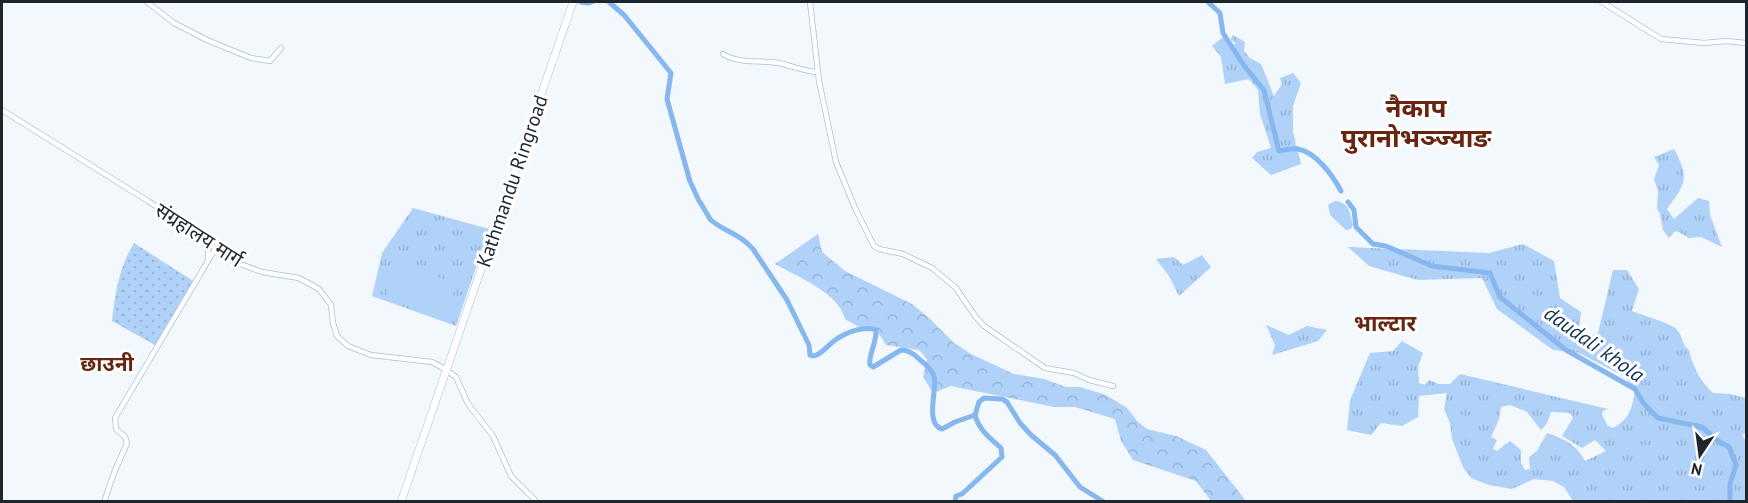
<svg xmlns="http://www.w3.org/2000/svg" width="1748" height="503" viewBox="0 0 1748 503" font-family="'PT Sans','Noto Sans Devanagari',sans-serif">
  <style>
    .grass { fill: url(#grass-tufts); fill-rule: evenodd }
    .forest { fill: url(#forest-crowns) }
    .park { fill: url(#park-dots) }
    .pitch { fill: #b0d2f9 }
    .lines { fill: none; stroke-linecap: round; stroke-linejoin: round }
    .river { stroke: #86b7ee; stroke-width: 5 }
    .secondary-casing { stroke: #a9bfd9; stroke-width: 6 }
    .highway-casing { stroke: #a9bfd9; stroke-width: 8 }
    .secondary { stroke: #fff; stroke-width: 4.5 }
    .highway { stroke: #fff; stroke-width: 7 }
    .labels { text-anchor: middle; stroke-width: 6; stroke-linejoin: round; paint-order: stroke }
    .street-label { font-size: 20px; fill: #1d252f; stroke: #fff }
    .water-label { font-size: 21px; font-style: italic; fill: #0e3053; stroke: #fff }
    .neighbourhood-label { font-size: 21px; font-weight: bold; fill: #682612; stroke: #fff }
    .quarter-label { font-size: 22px; font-weight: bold; fill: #682612; stroke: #fff }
    .district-label { font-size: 26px; font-weight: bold; fill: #682612; stroke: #fff }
  </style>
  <defs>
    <pattern id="grass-tufts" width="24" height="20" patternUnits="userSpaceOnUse" patternTransform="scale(1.5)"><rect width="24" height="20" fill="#b0d2f9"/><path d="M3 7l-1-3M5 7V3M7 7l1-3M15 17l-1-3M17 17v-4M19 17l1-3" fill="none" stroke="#97b4d6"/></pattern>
    <pattern id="forest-crowns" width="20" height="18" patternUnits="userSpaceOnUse" patternTransform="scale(1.5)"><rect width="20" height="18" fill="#b0d2f9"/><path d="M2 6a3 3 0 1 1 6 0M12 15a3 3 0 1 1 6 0" fill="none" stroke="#97b4d6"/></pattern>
    <pattern id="park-dots" width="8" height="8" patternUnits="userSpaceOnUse" patternTransform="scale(1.5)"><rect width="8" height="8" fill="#b0d2f9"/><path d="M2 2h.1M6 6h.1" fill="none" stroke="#97b4d6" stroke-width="1.8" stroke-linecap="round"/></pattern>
  </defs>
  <rect width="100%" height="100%" fill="#f3f8fd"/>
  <g class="grass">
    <path d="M1233 35 1245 42 1244 51 1250 58 1261 64 1274 96 1282 84 1280 78 1293 73 1301 83 1293 106V132L1301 164 1271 175 1252 158 1257 152 1271 148 1260 114 1258 90 1249 79 1225 84 1221 57 1212 46 1224 36 1230 45 1236 44 1231 39Z"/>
    <path d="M1674 149C1690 179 1686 183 1667 209L1674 219 1698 198 1709 201 1710 215 1722 247 1701 237 1689 238 1677 231 1674 232 1669 238 1663 230 1660 214 1657 209 1658 191 1654 179 1659 165 1654 157Z"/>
    <path d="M413 208 489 229 456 326 372 296 382 253Z"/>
    <path d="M1523 244 1554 261 1560 298 1581 312 1578 340 1598 333 1613 270H1627L1639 289 1632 311C1642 315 1673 324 1677 330 1683 336 1681 344 1689 350 1693 367 1700 381 1713 393L1730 394 1746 398V433L1742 435 1746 441V501H1573L1564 487 1553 481 1534 479 1512 489 1489 485 1471 478 1463 467 1452 439 1450 423 1444 409 1447 393 1419 396 1418 417 1402 426 1381 423 1371 435 1347 430 1350 400 1370 353 1393 351 1402 341 1423 353 1418 367 1419 383 1425 385 1429 380 1439 384H1450L1460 374 1608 409 1603 411 1602 415 1608 426 1613 428C1629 420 1633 407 1635 389L1623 376 1579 353 1553 350 1497 309 1482 278 1418 280 1369 266 1348 247 1489 253ZM1510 405 1527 412 1541 430 1547 423 1551 412 1570 413 1573 418 1562 436 1582 448 1595 440 1606 451 1585 461C1577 445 1565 439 1547 433L1537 451 1529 457 1530 469 1525 470 1521 463V450L1510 441 1497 451 1493 449 1497 440 1491 437 1499 419 1501 407Z"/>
    <path d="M1202 255 1211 267 1179 296 1169 276 1156 259 1174 257 1183 265Z"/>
    <path d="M1266 325 1289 335 1307 326 1327 330 1318 341 1272 355 1275 345Z"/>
  </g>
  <path class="forest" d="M818 234 822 252 845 271 912 304 929 318 954 343 971 354 1014 374 1044 379 1066 387H1080L1106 395 1127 408 1138 422 1147 429 1176 436 1206 450 1246 501H1211L1196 481 1133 460 1121 441 1115 419 1075 407H1054L951 386 933 393 923 377 927 359 919 350 886 345 876 329 857 326 845 319C839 293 798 277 775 264Z"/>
  <path class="park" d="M134 243 193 281 155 345 112 321C115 293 119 268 134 243Z"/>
  <g class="pitch">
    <path d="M1335 201C1350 202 1350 214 1353 225L1351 229 1346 230 1330 215 1328 205Z"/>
    <path d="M419 270 457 284 445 316 387 296 393 272Z"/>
  </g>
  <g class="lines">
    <g class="river">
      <path d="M581 2 589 3 592 2"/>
      <path d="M609 2 624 15 671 73 667 99 689 178"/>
      <path d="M1208 2 1220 13 1223 33 1245 67 1264 90 1279 151C1284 150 1292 148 1298 149 1316 152 1333 176 1341 191"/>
      <path d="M689 179 699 201"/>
      <path d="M700 202 710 219"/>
      <path d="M1348 202 1354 210 1356 227 1373 244 1386 246 1432 266 1490 273 1500 297 1566 350 1635 389 1644 404 1658 418 1702 427 1718 441 1729 447 1736 465 1730 484V502"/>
      <path d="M711 220C723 231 740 234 751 247"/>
      <path d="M753 249 787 300 809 345 810 355 814 356C823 353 827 346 834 341 844 333 864 325 876 330 877 342 868 355 870 365L873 367 901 350C908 350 913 353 918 358 924 364 931 367 934 376 938 387 924 424 942 429L955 422 975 415C979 430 990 438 1001 448L1002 457 962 494 956 496 955 502"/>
      <path d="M975 415 979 402 984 398 1002 399 1007 402 1020 423 1031 435 1055 455 1080 487 1104 502"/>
    </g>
    <defs>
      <g id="secondary">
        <path d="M147 2 174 23 207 40 251 58 270 61 281 48"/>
        <path d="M810 2 819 81 836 162 855 208 874 246 879 249 903 254 932 268 956 288 975 316 984 326 1045 368 1074 373 1089 380 1113 386"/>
        <path d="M1602 2 1661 39 1704 43 1726 41 1746 43"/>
        <path d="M723 54C738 64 761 60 779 63 792 66 804 71 817 72"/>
        <path d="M2 110 148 201 205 239 215 249 235 262 262 272 299 278 319 289 331 305 333 323 337 336 348 346 371 355 432 362 443 368 456 377 468 404 493 436 511 476 537 502"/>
        <path d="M203 240 208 251V260"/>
        <path d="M104 502 114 473 127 443 125 437 116 429 115 418 215 249"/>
      </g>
      <path id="highway" d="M401 502 573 2"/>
    </defs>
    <use href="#secondary" class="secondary-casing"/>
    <use href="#highway" class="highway-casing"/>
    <use href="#secondary" class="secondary"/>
    <use href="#highway" class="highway"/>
  </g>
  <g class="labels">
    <g class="street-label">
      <text transform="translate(512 181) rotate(-71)" y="7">Kathmandu Ringroad</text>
      <text transform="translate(199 235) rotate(33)" y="7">संग्रहालय मार्ग</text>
    </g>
    <g class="water-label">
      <text transform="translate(1594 344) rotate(35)" y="7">daudali khola</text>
    </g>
    <g class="neighbourhood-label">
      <text x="107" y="371">छाउनी</text>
    </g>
    <g class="quarter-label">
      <text x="1385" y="331">भाल्टार</text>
    </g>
    <g class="district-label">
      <text x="1416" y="117">नैकाप<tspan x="1416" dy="30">पुरानोभञ्ज्याङ</tspan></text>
    </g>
  </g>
  <rect width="1748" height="503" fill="none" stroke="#1d252f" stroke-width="6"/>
  <g transform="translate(1700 455) rotate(193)" stroke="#ffffff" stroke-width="4.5" paint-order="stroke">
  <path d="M0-4.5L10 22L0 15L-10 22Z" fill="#1d252f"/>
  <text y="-9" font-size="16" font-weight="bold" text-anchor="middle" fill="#1d252f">N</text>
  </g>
</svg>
